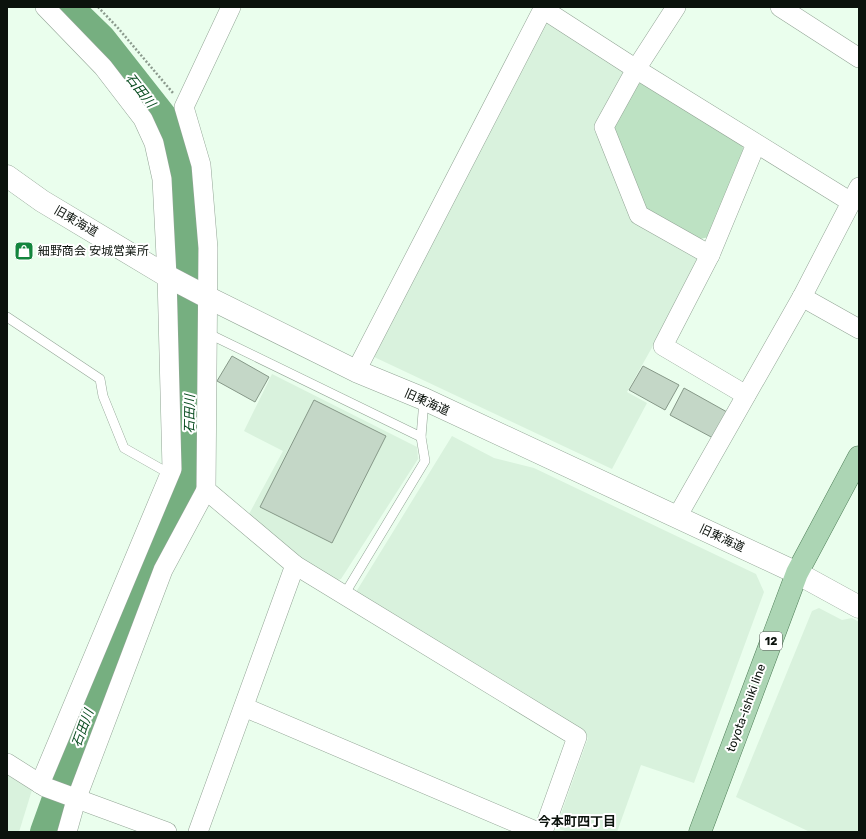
<svg xmlns="http://www.w3.org/2000/svg" width="866" height="839" viewBox="0 0 866 839" font-family="Rubik,'Noto Sans JP',sans-serif">
  <style>
    .built { fill: #d9f2dd }
    .green { fill: #bde2c3 }
    .lines { fill: none; stroke-linecap: round; stroke-linejoin: round }
    .river { stroke: #76af80; stroke-width: 30 }
    .building { fill: #c4d7c7; stroke: #869888 }
    .service-casing { stroke: #93a596; stroke-width: 10 }
    .minor-casing { stroke: #93a596; stroke-width: 20 }
    .tertiary-casing { stroke: #93a596; stroke-width: 23 }
    .primary-casing { stroke: #507f59; stroke-width: 23 }
    .path { stroke: #8b9a8d; stroke-width: 2.5; stroke-dasharray: 2 2; stroke-linecap: butt }
    .service { stroke: #fff; stroke-width: 9 }
    .minor { stroke: #fff; stroke-width: 19 }
    .tertiary { stroke: #fff; stroke-width: 22 }
    .primary { stroke: #acd5b4; stroke-width: 22 }
    .labels { text-anchor: middle; stroke-width: 4; stroke-linejoin: round; paint-order: stroke }
    .shield { fill: #fff; stroke: #545955; stroke-width: 1 }
    .shield-label { font-size: 11px; font-weight: bold; fill: #0b120c }
    .street-label { font-size: 12px; fill: #0b120c; stroke: #fff }
    .poi-label { font-size: 12px; fill: #0b120c; stroke: #fff; text-anchor: start }
    .water-label { font-size: 13px; font-style: italic; fill: #0a4d21; stroke: #fff }
    .neighbourhood-label { font-size: 13px; font-weight: bold; fill: #0b120c; stroke: #fff }
  </style>
  <rect width="100%" height="100%" fill="#eafeed"/>
  <g class="built">
    <path d="M544 20 623 69 626 75 594 130 636 220 698 254 700 262 627 392 647 403 612 469 372 356Z"/>
    <path d="M272 374 417 447 418 459 341 579 334 581 298 559 248 516 283 451 244 431Z"/>
    <path d="M452 436 494 458 534 468 756 574 764 592 694 783 641 765 617 832H568L556 828 588 738 356 592Z"/>
    <path d="M819 608 842 620 852 618 859 622V832H810L736 797 812 611Z"/>
    <path d="M7 775 32 790 19 832H7Z"/>
  </g>
  <path class="green" d="M644 82 742 144 744 153 709 237 700 239 645 208 611 129 637 84Z"/>
  <g class="lines">
    <path class="river" d="M45 832 102 674 178 508 188 479 190 315 187 257 183 196 171 128 101 39 68 7"/>
  </g>
  <g class="building">
    <path d="M232 356 269 377 255 402 217 381Z"/>
    <path d="M643 366 679 385 665 410 629 390Z"/>
    <path d="M684 388 727 412 713 438 670 415Z"/>
    <path d="M314 400 386 436 332 543 260 507Z"/>
  </g>
  <g class="lines">
    <defs>
      <g id="service">
        <path d="M7 317 100 379 103 396 124 448 170 474"/>
        <path d="M207 333 421 437 424 400"/>
        <path d="M344 595 425 461 421 437"/>
      </g>
      <g id="minor">
        <path d="M231 7 184 107 201 165 208 248 206 490 295 565 577 737 543 832"/>
        <path d="M676 7 636 69 604 127 639 215 710 255"/>
        <path d="M780 7 859 58"/>
        <path d="M543 9 636 69 851 202"/>
        <path d="M802 297 859 329"/>
        <path d="M356 371 544 7"/>
        <path d="M746 395 663 346 710 255 756 144"/>
        <path d="M677 517 802 297 859 187"/>
        <path d="M244 707 538 832"/>
        <path d="M7 763 45 787 167 832"/>
        <path d="M40 784 172 469 167 276 162 179 154 143 143 119 103 67 45 7"/>
        <path d="M67 832 76 800 163 570 206 490"/>
        <path d="M198 832 295 565"/>
      </g>
      <path id="tertiary" d="M7 176 42 201 167 276 207 297 356 371 424 399 797 573 859 607"/>
      <path id="primary" d="M700 832 797 573 859 457"/>
    </defs>
    <use href="#service" class="service-casing"/>
    <use href="#minor" class="minor-casing"/>
    <use href="#tertiary" class="tertiary-casing"/>
    <use href="#primary" class="primary-casing"/>
    <path class="path" d="M98 7 118 28 173 93"/>
    <use href="#service" class="service"/>
    <use href="#minor" class="minor"/>
    <use href="#tertiary" class="tertiary"/>
    <use href="#primary" class="primary"/>
  </g>
  <defs>
    <symbol id="shop-square" viewBox="-11 -11 22 22"><rect x="-9" y="-9" width="18" height="18" rx="4" fill="#13853d" stroke="#fff"/><path d="M-5-2.5h2.3a2.7 3.5 0 0 1 5.4 0H5L5.5 6h-11ZM-1.5-2.5h3a1.5 2.3 0 0 0-3 0Z" fill="#fff"/></symbol>
  </defs>
  <g fill-rule="evenodd">
    <use href="#shop-square" x="13" y="240" width="22" height="22"/>
  </g>
  <g class="labels">
    <rect class="shield" x="760" y="632" width="22" height="18" rx="3"/>
    <g class="shield-label">
      <text x="771" y="645">12</text>
    </g>
    <g class="street-label">
      <text transform="translate(76 221) rotate(30)" y="4">旧東海道</text>
      <text transform="translate(427 402) rotate(24)" y="4">旧東海道</text>
      <text transform="translate(722 538) rotate(25)" y="4">旧東海道</text>
      <text transform="translate(746 708) rotate(-70)" y="4">toyota-ishiki line</text>
    </g>
    <g class="poi-label">
      <text x="38" y="255">細野商会 安城営業所</text>
    </g>
    <g class="water-label">
      <text transform="translate(141 90) rotate(52)" y="5">石田川</text>
      <text transform="translate(189 414) rotate(-89)" y="5">石田川</text>
      <text transform="translate(82 728) rotate(-70)" y="5">石田川</text>
    </g>
    <g class="neighbourhood-label">
      <text x="577" y="826">今本町四丁目</text>
    </g>
  </g>
  <rect width="866" height="839" fill="none" stroke="#0b120c" stroke-width="16"/>
</svg>
